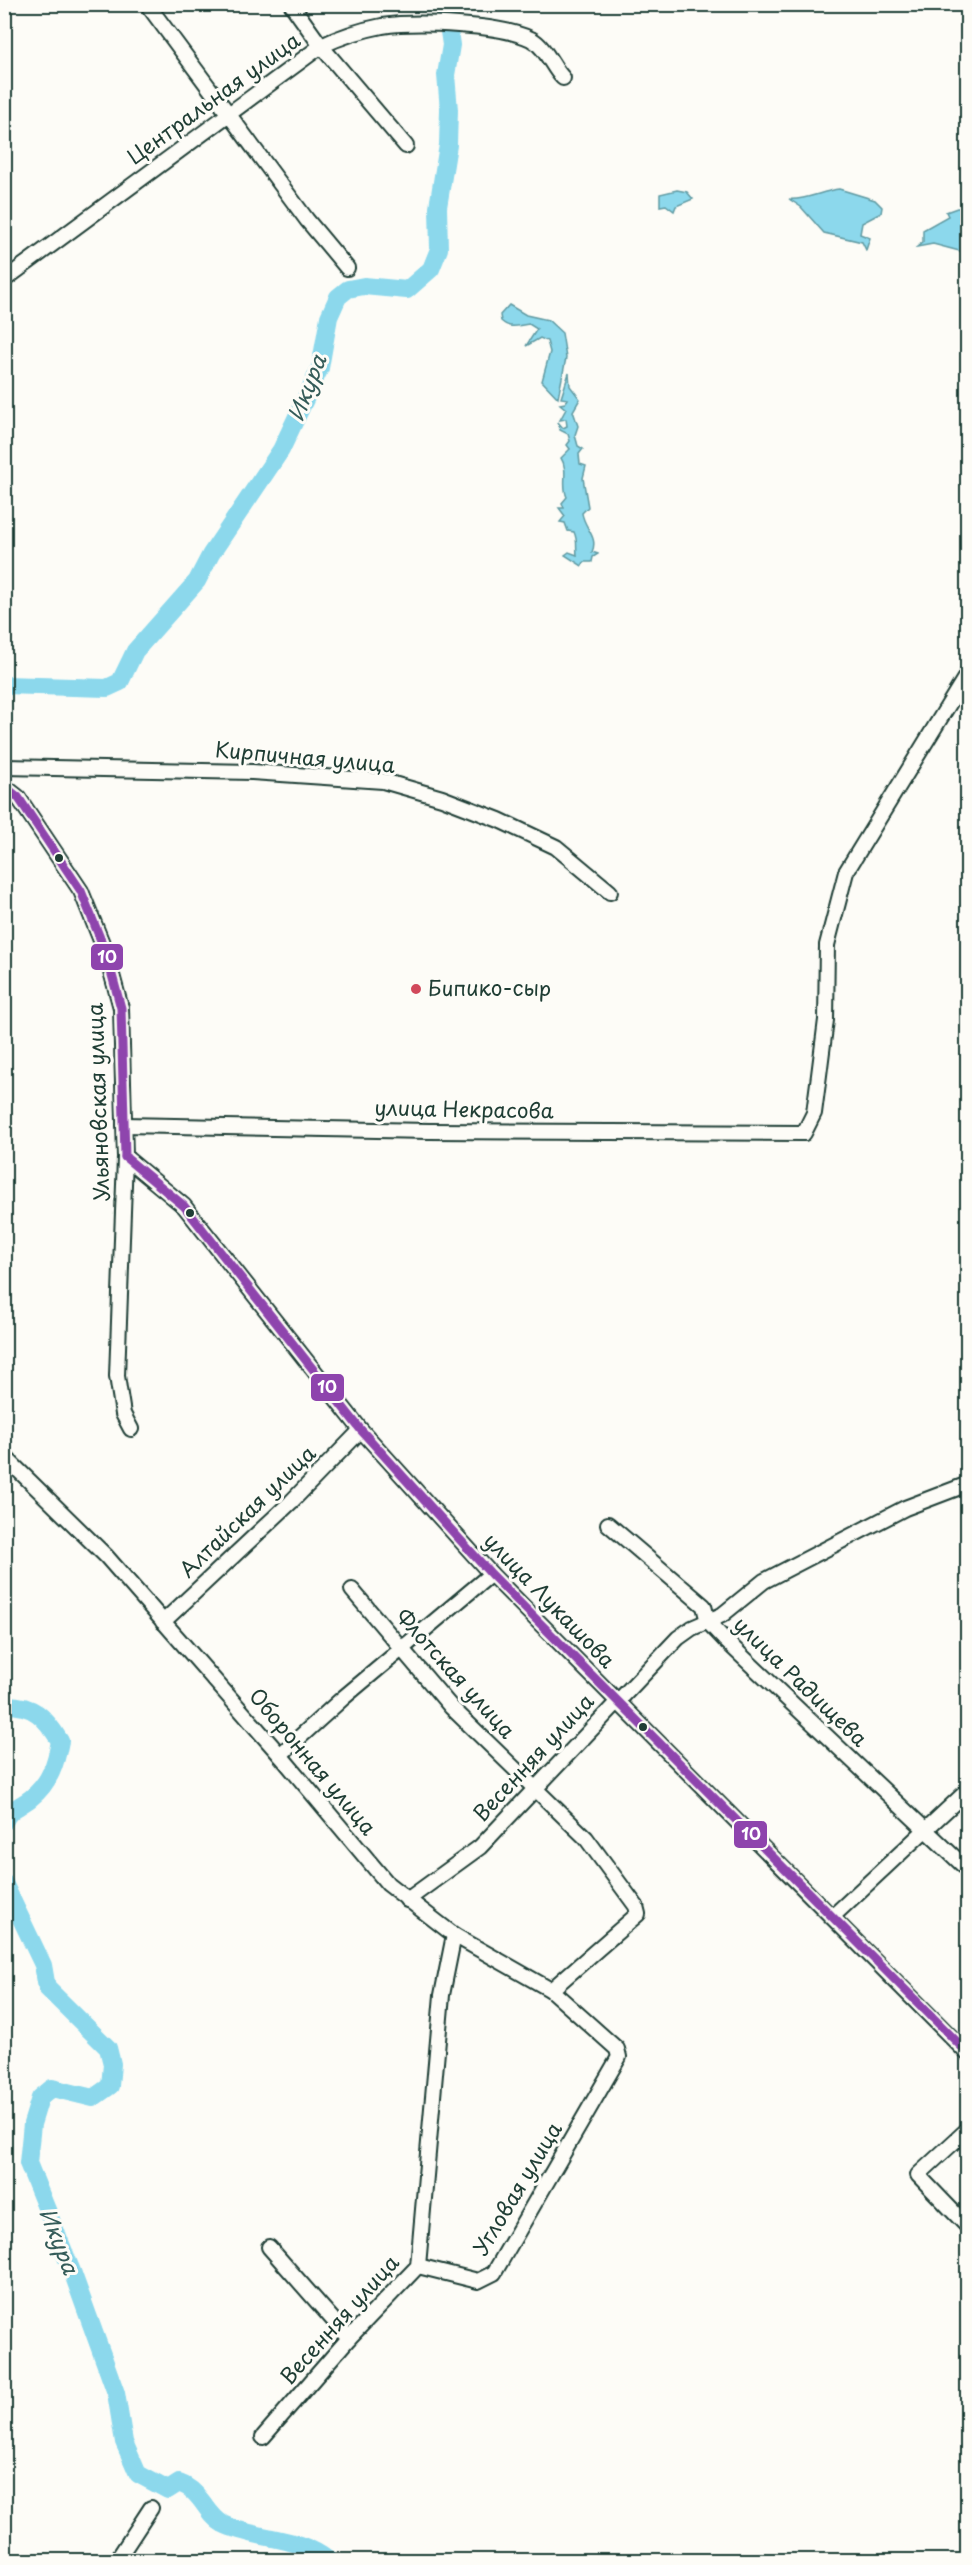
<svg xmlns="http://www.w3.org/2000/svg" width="972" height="2565" viewBox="0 0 972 2565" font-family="'Playpen Sans',sans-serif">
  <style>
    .water { fill: #8cd8ec; stroke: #609aa2; stroke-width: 1.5 }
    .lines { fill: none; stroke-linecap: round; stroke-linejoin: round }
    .river { stroke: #8cd8ec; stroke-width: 18 }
    .minor-casing { stroke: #1f3d34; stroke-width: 18 }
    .minor { stroke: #fdfcf7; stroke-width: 14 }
    .bus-1-casing { stroke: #fdfcf7; stroke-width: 14 }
    .bus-1 { stroke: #8e44ad; stroke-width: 9 }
    .bus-dot { fill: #1f3d34; stroke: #fdfcf7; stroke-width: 2 }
    .poi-dot { fill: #d1495b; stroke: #fdfcf7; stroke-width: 2 }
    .labels { text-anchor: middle; stroke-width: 6; stroke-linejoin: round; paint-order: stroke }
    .street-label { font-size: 21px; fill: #1f3d34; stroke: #fdfcf7 }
    .poi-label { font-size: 21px; fill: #1f3d34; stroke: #fdfcf7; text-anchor: start }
    .water-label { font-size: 22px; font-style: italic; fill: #355c59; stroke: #fdfcf7 }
    .line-badge { stroke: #fdfcf7; stroke-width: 2 }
    .badge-label { font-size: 16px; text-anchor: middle; font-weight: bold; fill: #fff }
  </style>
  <rect width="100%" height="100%" fill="#fdfcf7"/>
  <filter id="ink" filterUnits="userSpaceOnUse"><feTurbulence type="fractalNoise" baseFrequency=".0167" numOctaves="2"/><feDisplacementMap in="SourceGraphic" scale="12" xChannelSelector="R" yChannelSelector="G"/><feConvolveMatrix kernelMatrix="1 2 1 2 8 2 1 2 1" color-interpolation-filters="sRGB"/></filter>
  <g filter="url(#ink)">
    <g class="water">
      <path d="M839 189 875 200 882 207 881 213 862 223 860 234 870 238 866 250 862 242 824 233 801 207 789 199C803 201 823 191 839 189Z"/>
      <path d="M677 190 687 192 693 199 676 206 674 211 666 205 660 206V194Z"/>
      <path d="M957 208H967V253L933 244 917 247 923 242V230L948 216 946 212Z"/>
      <path d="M509 305 526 315 548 320 562 333 566 358 558 398 542 381 550 352 547 341 540 338 526 346 537 329 529 324C518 325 511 330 501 321L500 315Z"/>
      <path d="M569 373 570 386 580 399 573 411 578 426 575 435 578 446 583 449 579 454 580 464 586 466 583 478 588 507 582 513C584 528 599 537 592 552L598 554 593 557 592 562H584L582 566 565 555 569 552 577 555C576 549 578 540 574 532L568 531 565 523 560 522 565 516 559 508H564L562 503 567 497C561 486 569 470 561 458L570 449 567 445 570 441 568 434 560 430 558 422 563 428 567 426 566 419 560 420 566 409 560 404 565 403 568 399 561 398Z"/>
    </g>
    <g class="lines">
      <g class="river">
        <path d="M4 685 107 688 120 682 135 651 197 581 211 554 281 450 320 368 329 317 338 297 348 289 364 286 407 290 431 269 439 249 438 207 448 145 449 110 446 75 451 45 445 4"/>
        <path d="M4 1705C34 1704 45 1717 60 1741 56 1763 50 1783 31 1798 20 1807 10 1808 4 1822"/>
        <path d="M4 1883 43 1965 47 1988 108 2048 112 2064 110 2086 93 2098 52 2088 40 2098 32 2124 28 2163 73 2274 116 2393 124 2442 138 2474 168 2490 179 2483C202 2491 206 2515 223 2524 256 2540 299 2536 328 2560"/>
      </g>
      <defs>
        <g id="minor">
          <path d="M147 4 307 220 347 268"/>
          <path d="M291 4 321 46 406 146"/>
          <path d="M4 280 321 46C340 37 361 30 382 26 416 21 501 24 531 39 546 47 552 67 563 78"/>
          <path d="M4 767 252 772 383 781 442 798 499 820 556 847 610 892"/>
          <path d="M4 786 18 797 81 891 106 953 121 1008 125 1157 117 1376 123 1414 131 1429"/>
          <path d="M124 1125 429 1131 804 1133 814 1113 819 1075 826 1020 827 945 846 872 968 673"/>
          <path d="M125 1157 184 1206 361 1430 491 1574 968 2054"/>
          <path d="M4 1456 106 1556 280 1755 388 1884 454 1935 551 1990 617 2049 619 2057 494 2273 478 2281 418 2266"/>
          <path d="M608 1524 704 1606 708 1622 725 1640 968 1870"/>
          <path d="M352 1590 451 1707 586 1838 636 1906 638 1914 551 1990"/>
          <path d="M163 1622 291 1502 361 1430"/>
          <path d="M280 1755 343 1698 491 1574"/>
          <path d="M407 1900 480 1847 678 1638 692 1628 722 1615 764 1581 905 1508 968 1484"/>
          <path d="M832 1917 968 1790"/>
          <path d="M968 2129 918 2175 968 2227"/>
          <path d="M269 2247 349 2338"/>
          <path d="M263 2437 349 2338 418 2266 442 1995 454 1935"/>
          <path d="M117 2560 151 2508"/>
        </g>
      </defs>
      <use href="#minor" class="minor-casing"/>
      <use href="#minor" class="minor"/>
      <defs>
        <g id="bus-1">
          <path d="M4 786 18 797 81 891 106 953 121 1008 125 1157"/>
          <path d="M125 1157 184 1206 361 1430 491 1574 968 2053"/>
        </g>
      </defs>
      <use href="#bus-1" class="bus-1-casing"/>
      <use href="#bus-1" class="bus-1"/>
    </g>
  </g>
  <g class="bus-dot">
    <circle cx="59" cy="858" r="5"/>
    <circle cx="190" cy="1213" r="5"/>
    <circle cx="643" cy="1727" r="5"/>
  </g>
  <circle class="poi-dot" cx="416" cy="989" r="6"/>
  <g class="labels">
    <g class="street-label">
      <text transform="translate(214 99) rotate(-36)" y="7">Центральная улица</text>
      <text transform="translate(305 758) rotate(5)" y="7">Кирпичная улица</text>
      <text transform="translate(99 1102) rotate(-92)" y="7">Ульяновская улица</text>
      <text transform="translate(464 1110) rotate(1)" y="7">улица Некрасова</text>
      <text transform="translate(248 1512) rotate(-44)" y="7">Алтайская улица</text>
      <text transform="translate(549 1601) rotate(46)" y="7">улица Лукашова</text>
      <text transform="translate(455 1674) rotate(48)" y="7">Флотская улица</text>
      <text transform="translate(800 1682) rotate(44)" y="7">улица Радищева</text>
      <text transform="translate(534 1758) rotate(-47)" y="7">Весенняя улица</text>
      <text transform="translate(312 1762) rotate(50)" y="7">Оборонная улица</text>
      <text transform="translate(518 2189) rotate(-59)" y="7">Угловая улица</text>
      <text transform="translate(340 2320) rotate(-48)" y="7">Весенняя улица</text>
    </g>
    <g class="poi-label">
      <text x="428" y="996">Бипико-сыр</text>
    </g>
    <g class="water-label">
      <text transform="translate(307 388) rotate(-69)" y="8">Икура</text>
      <text transform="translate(59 2241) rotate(68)" y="8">Икура</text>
    </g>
  </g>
  <g class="line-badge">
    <rect x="90" y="943" width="34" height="28" rx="6" fill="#8e44ad"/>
    <rect x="310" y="1373" width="35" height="29" rx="6" fill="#8e44ad"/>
    <rect x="733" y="1820" width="35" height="29" rx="6" fill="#8e44ad"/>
  </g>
  <g class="badge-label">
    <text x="107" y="963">10</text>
    <text x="327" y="1393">10</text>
    <text x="751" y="1840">10</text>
  </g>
  <rect width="972" height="2565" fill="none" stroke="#fdfcf7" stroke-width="24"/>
  <rect x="12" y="12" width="948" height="2541" fill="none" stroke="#1f3d34" stroke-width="2" filter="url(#ink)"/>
</svg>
